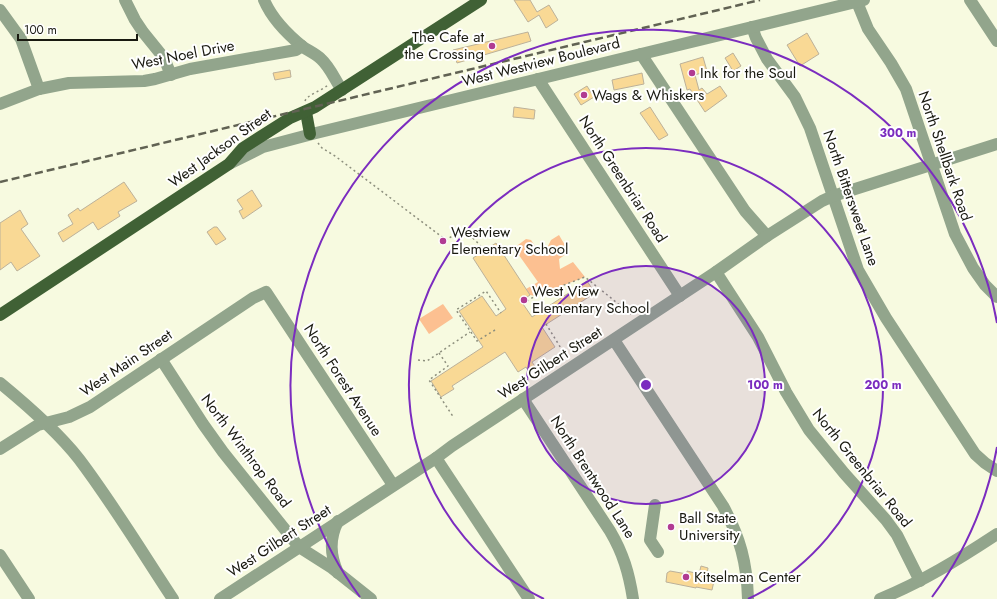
<svg xmlns="http://www.w3.org/2000/svg" width="997" height="599" viewBox="0 0 997 599" font-family="Jost,sans-serif">
  <style>
    .green { fill: #fcc091 }
    .building { fill: #f9d995; stroke: #bcb19a }
    .lines { fill: none; stroke-linecap: round; stroke-linejoin: round }
    .path { stroke: #8d8f7d; stroke-width: 1.5; stroke-dasharray: 2 3; stroke-linecap: butt }
    .minor { stroke: #92a58c; stroke-width: 12 }
    .major { stroke: #406135; stroke-width: 12 }
    .rail { stroke: #616253; stroke-width: 2.5; stroke-dasharray: 8 4; stroke-linecap: butt }
    .ring { fill: none; stroke: #7b2cbf; stroke-width: 2 }
    .poi-dot { fill: #b13b92; stroke: #fff; stroke-width: 1.5 }
    .labels { text-anchor: middle; stroke-width: 4; stroke-linejoin: round; paint-order: stroke }
    .poi-label { font-size: 15px; fill: #191910; stroke: #fff; text-anchor: start }
    .street-label { font-size: 15px; fill: #191910; stroke: #fff }
    .centre { fill: #7b2cbf; stroke: #fff; stroke-width: 2 }
    .ring-label { font-size: 12px; text-anchor: middle; font-weight: bold; fill: #7b2cbf; stroke: #fff; stroke-width: 4; stroke-linejoin: round; paint-order: stroke }
  </style>
  <rect width="100%" height="100%" fill="#f7fae0"/>
  <g class="green">
    <path d="M559 235 569 252 559 259 560 269 573 262 585 277 535 296 530 295 526 289 538 282 516 251 518 245 526 239 531 240 541 255 545 252 551 240Z"/>
    <path d="M443 304 453 318 429 334 419 319Z"/>
  </g>
  <g class="building">
    <path d="M514 0H530L537 12 549 5 558 20 546 28 539 15 528 22Z"/>
    <path d="M528 32 531 41 457 63 453 50Z"/>
    <path d="M807 33 819 54 800 66 787 45Z"/>
    <path d="M733 53 741 66 733 71 725 58Z"/>
    <path d="M703 57 707 71 695 75 699 90 702 88 707 94 720 86 727 96 705 112 690 89 687 90 680 64Z"/>
    <path d="M290 70 291 77 275 80 273 73Z"/>
    <path d="M642 73 644 84 614 90 612 80Z"/>
    <path d="M587 86 594 97 581 105 574 94Z"/>
    <path d="M514 107 535 110 534 119 513 117Z"/>
    <path d="M650 107 668 135 659 140 640 113Z"/>
    <path d="M124 182 137 201 118 212 120 216 98 230 93 222 63 242 58 233 73 224 68 215 78 208 80 211Z"/>
    <path d="M252 190 262 206 243 219 239 211 243 209 237 200Z"/>
    <path d="M20 210 28 224 21 229 40 256 17 271 11 262 0 270V223Z"/>
    <path d="M214 227H217L226 239 216 245 207 232Z"/>
    <path d="M496 243 530 295 521 301 532 317 587 281 595 293 542 327 555 347 532 362 536 368 529 372 526 367 518 372 505 352 452 386 454 389 441 397 431 381 483 347 459 311 482 296 496 316 506 309 473 258Z"/>
    <path d="M701 566 708 568 706 580 714 581 712 590 696 587V588L666 582 667 573 670 571 687 574V571L699 574Z"/>
  </g>
  <g class="lines">
    <g class="path">
      <path d="M305 101C307 95 321 91 328 85"/>
      <path d="M318 143 322 148 335 156 446 240C463 228 473 235 484 251"/>
      <path d="M523 304 535 296 585 277 632 315"/>
      <path d="M546 324 567 358"/>
      <path d="M495 330 477 341 456 310 486 291 501 313"/>
      <path d="M439 353 448 366 429 380 454 418"/>
      <path d="M418 360 427 361 470 332"/>
    </g>
    <g class="minor">
      <path d="M125 0 135 20 143 32 164 58 171 75"/>
      <path d="M264 0C272 19 287 34 303 47 309 51 316 54 321 59 330 67 335 80 342 90"/>
      <path d="M970 0 997 41"/>
      <path d="M857 2 868 29 891 63 906 89 955 234 973 268 985 285 997 297"/>
      <path d="M0 10 21 39 39 89"/>
      <path d="M752 27 756 38 767 59 795 97 810 128 858 270 886 318 975 454 985 463 997 471"/>
      <path d="M641 54 745 211 767 236"/>
      <path d="M538 79 680 296"/>
      <path d="M0 104 39 89 69 83 144 81 155 79 190 69 296 50 302 46"/>
      <path d="M229 164 263 147 316 133 864 0"/>
      <path d="M716 272 758 337 786 392 809 430 844 473 886 520 897 535 920 581"/>
      <path d="M614 340 723 506C740 537 747 563 748 599"/>
      <path d="M161 359 203 424 223 452 299 547 332 568 371 599"/>
      <path d="M0 383C28 406 57 431 79 459 113 504 142 552 173 599"/>
      <path d="M523 399 610 531C623 553 629 573 633 599"/>
      <path d="M0 449 38 425 69 417 90 407 253 298 266 292 393 485"/>
      <path d="M436 458 529 599"/>
      <path d="M655 505 650 540 658 552"/>
      <path d="M338 521C329 539 330 555 338 573"/>
      <path d="M0 555 29 599"/>
      <path d="M220 599 436 458 452 446 716 272 767 236 822 201 833 196 997 144"/>
      <path d="M880 599C922 582 959 559 997 534"/>
    </g>
    <g class="major">
      <path d="M306 112 310 134"/>
      <path d="M0 315 229 164 243 148 290 118 315 107 481 0"/>
    </g>
    <path class="rail" d="M0 182 760 0"/>
  </g>
  <circle cx="646" cy="385" r="119" fill="#7b2cbf" fill-opacity=".12"/>
  <g class="ring">
    <circle cx="646" cy="385" r="119"/>
    <path d="M544 599A237 237 0 1 1 748 599"/>
    <path d="M997 447A356 356 0 0 1 932 597M360 597A356 356 0 1 1 997 323"/>
  </g>
  <g class="poi-dot">
    <circle cx="492" cy="46" r="4"/>
    <circle cx="692" cy="73" r="4"/>
    <circle cx="584" cy="95" r="4"/>
    <circle cx="443" cy="241" r="4"/>
    <circle cx="524" cy="300" r="4"/>
    <circle cx="671" cy="527" r="4"/>
    <circle cx="686" cy="577" r="4"/>
  </g>
  <g class="labels">
    <g class="poi-label">
      <text x="484" y="42" text-anchor="end">The Cafe at<tspan x="484" dy="17">the Crossing</tspan></text>
      <text x="700" y="78">Ink for the Soul</text>
      <text x="592" y="100">Wags &amp; Whiskers</text>
      <text x="451" y="237">Westview<tspan x="451" dy="17">Elementary School</tspan></text>
      <text x="532" y="296">West View<tspan x="532" dy="17">Elementary School</tspan></text>
      <text x="679" y="523">Ball State<tspan x="679" dy="17">University</tspan></text>
      <text x="694" y="582">Kitselman Center</text>
    </g>
    <g class="street-label">
      <text transform="translate(183 55) rotate(-11)" y="5">West Noel Drive</text>
      <text transform="translate(541 62) rotate(-14)" y="5">West Westview Boulevard</text>
      <text transform="translate(220 148) rotate(-36)" y="5">West Jackson Street</text>
      <text transform="translate(945 156) rotate(71)" y="5">North Shellbark Road</text>
      <text transform="translate(623 179) rotate(57)" y="5">North Greenbriar Road</text>
      <text transform="translate(851 198) rotate(71)" y="5">North Bittersweet Lane</text>
      <text transform="translate(126 363) rotate(-34)" y="5">West Main Street</text>
      <text transform="translate(550 363) rotate(-33)" y="5">West Gilbert Street</text>
      <text transform="translate(343 380) rotate(57)" y="5">North Forest Avenue</text>
      <text transform="translate(246 451) rotate(53)" y="5">North Winthrop Road</text>
      <text transform="translate(862 468) rotate(51)" y="5">North Greenbriar Road</text>
      <text transform="translate(593 477) rotate(57)" y="5">North Brentwood Lane</text>
      <text transform="translate(279 541) rotate(-33)" y="5">West Gilbert Street</text>
    </g>
  </g>
  <circle cx="646" cy="385" r="6" class="centre"/>
  <g class="ring-label">
    <text x="898" y="137">300 m</text>
    <text x="765" y="389">100 m</text>
    <text x="883" y="389">200 m</text>
  </g>
  <path d="M18 34v6h119v-6" fill="none" stroke="#191910" stroke-width="2"/>
  <text x="24" y="34" font-size="12" fill="#191910" stroke="#ffffff" stroke-width="3" paint-order="stroke">100 m</text>
</svg>
